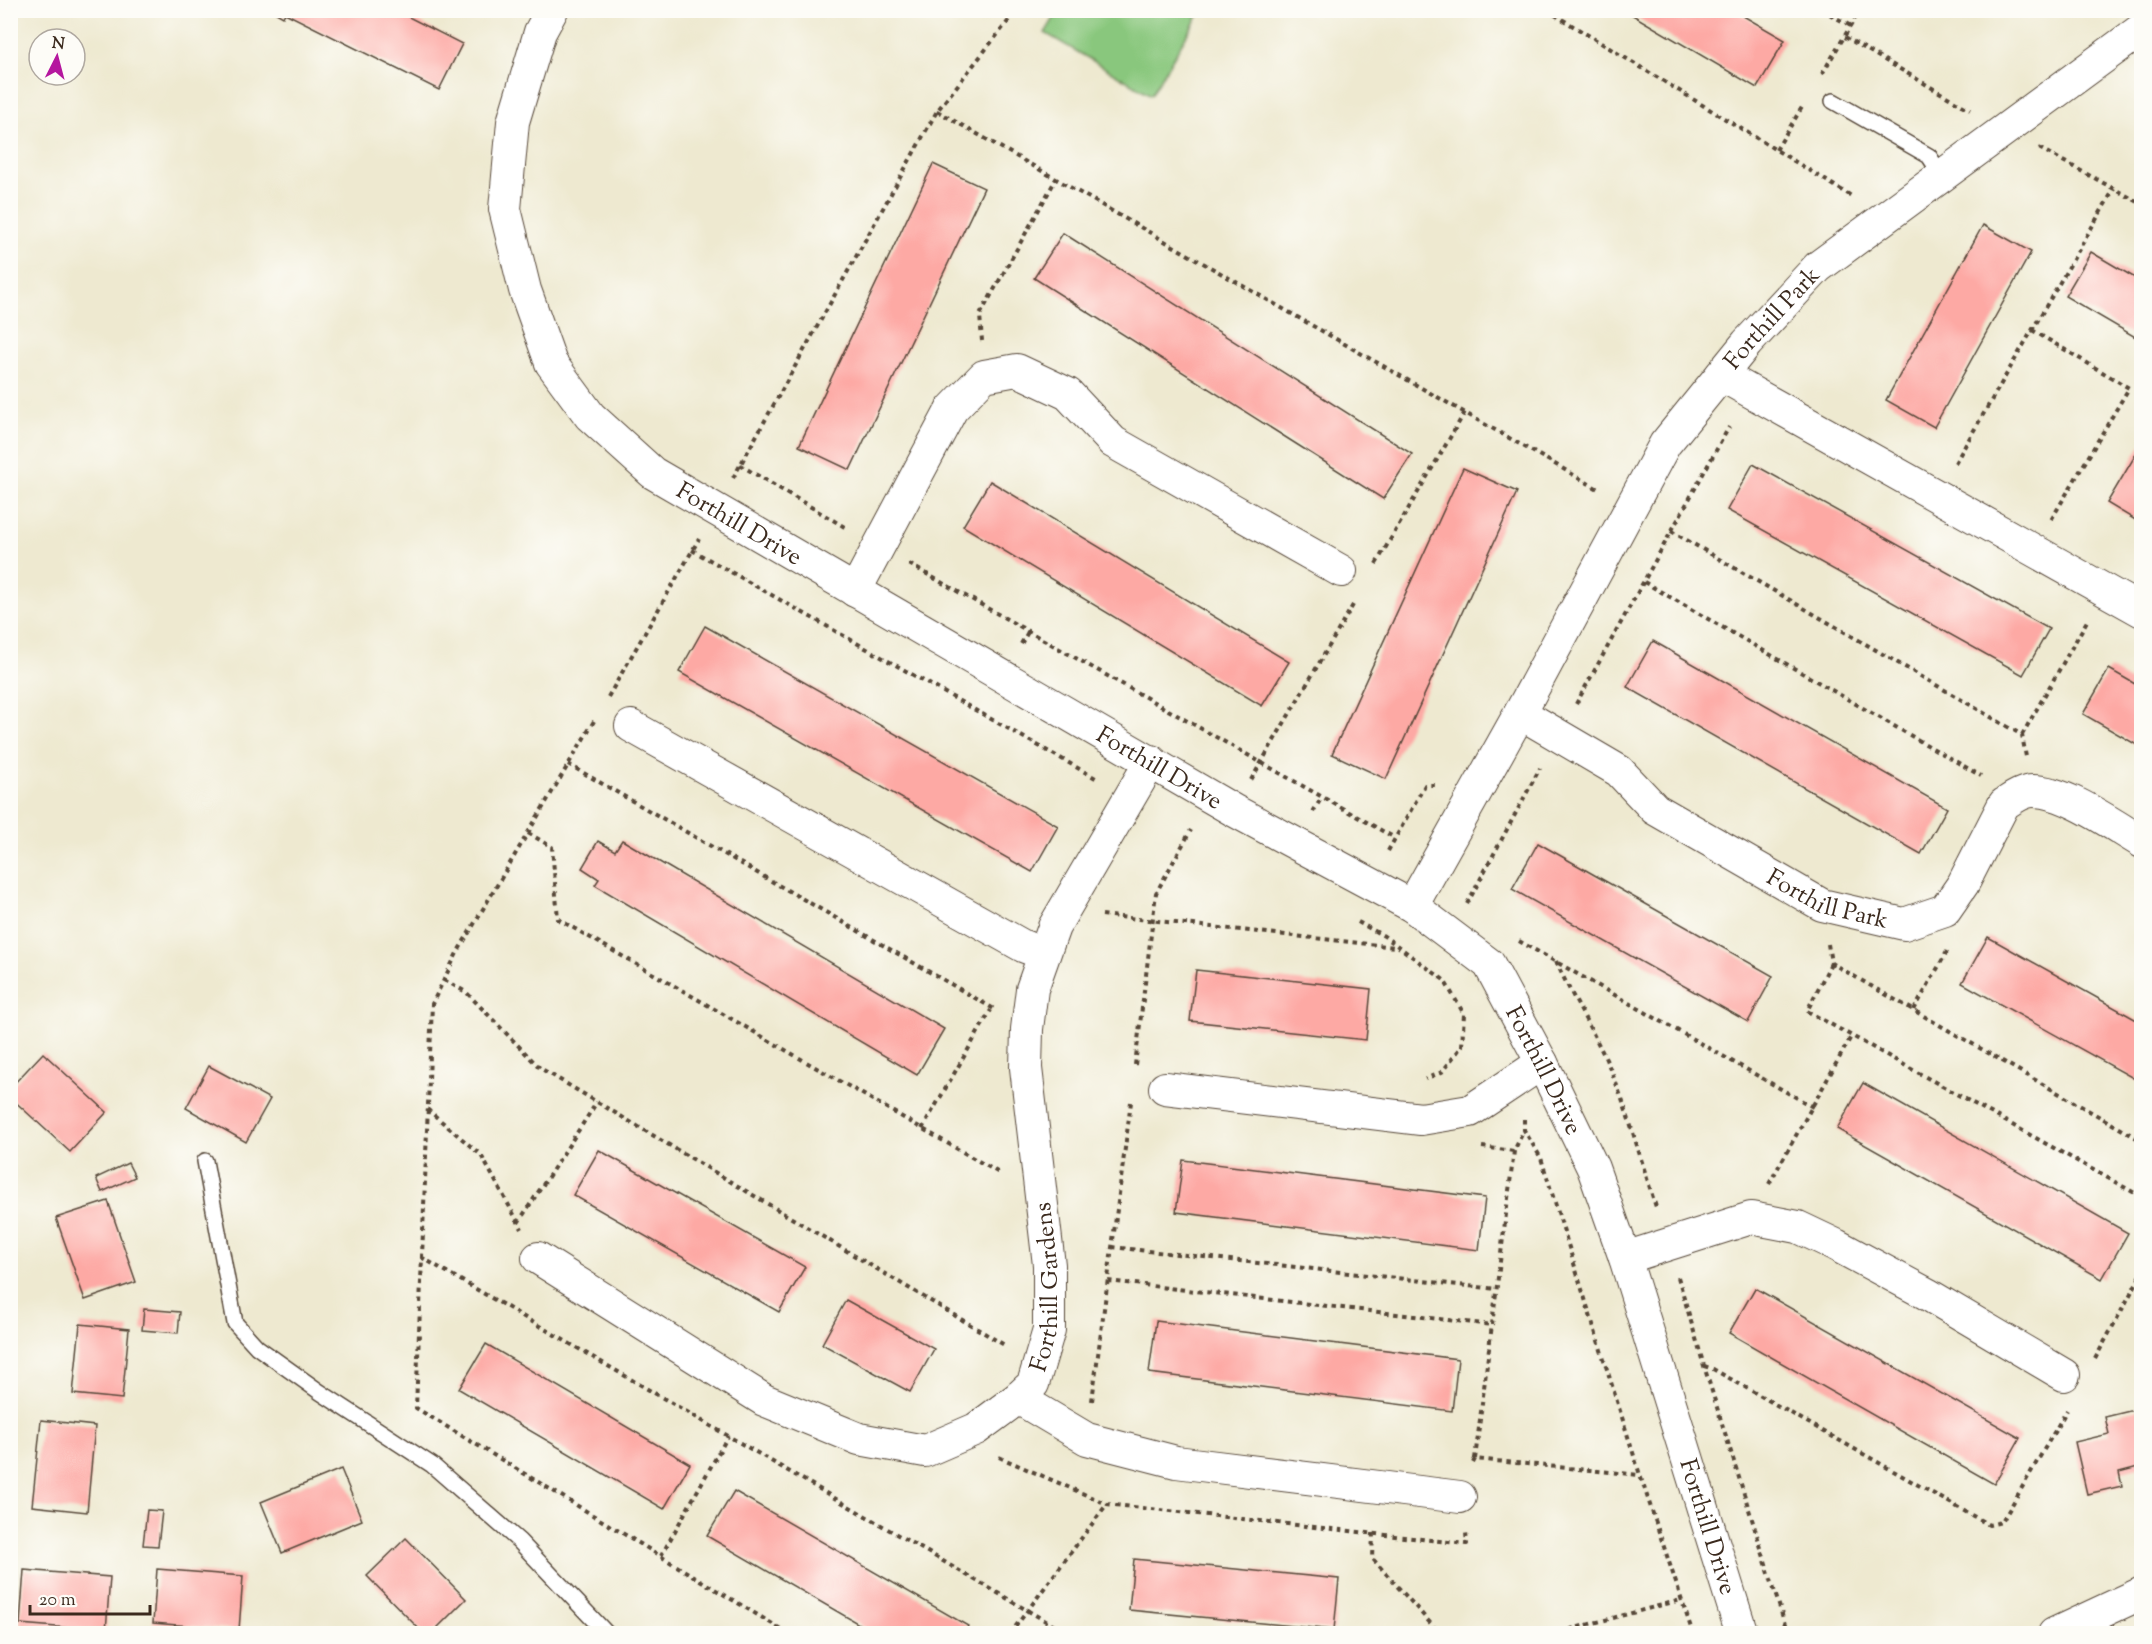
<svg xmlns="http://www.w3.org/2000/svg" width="2152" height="1644" viewBox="0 0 2152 1644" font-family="'Sorts Mill Goudy',serif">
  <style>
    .green { fill: #89c77d; stroke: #62784e; stroke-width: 1.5 }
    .building { fill: #fda9a4 }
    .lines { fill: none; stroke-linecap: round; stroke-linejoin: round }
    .service-casing { stroke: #564739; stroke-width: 18 }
    .minor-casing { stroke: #564739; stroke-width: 34 }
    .path { stroke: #564739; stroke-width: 4; stroke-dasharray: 4.5 4.5; stroke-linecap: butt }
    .service { stroke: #fff; stroke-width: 15 }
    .minor { stroke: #fff; stroke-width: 32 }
    .labels { text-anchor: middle; stroke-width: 4.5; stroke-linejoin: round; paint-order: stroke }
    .street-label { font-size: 24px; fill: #3b2a1e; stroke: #fdfcf7 }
  </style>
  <rect width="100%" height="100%" fill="#fdfcf7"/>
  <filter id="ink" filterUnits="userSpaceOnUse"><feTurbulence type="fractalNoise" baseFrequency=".0167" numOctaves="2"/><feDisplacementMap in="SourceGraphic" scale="12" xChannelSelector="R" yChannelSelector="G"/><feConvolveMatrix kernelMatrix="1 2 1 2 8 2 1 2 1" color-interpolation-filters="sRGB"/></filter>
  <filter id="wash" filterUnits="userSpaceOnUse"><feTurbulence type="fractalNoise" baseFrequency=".008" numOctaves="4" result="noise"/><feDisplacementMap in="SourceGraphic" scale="24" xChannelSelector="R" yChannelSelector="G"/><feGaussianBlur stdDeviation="1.35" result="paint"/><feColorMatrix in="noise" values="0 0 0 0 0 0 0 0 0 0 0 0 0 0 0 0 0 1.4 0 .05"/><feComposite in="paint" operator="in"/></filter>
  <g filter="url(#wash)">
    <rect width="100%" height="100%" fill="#eee9d0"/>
    <path class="green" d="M1059 10H1201V11L1151 95 1045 33Z"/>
    <g id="blocks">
      <g class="building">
        <path d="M271 10H395L462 44 439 90 285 13 283 17Z"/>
        <path d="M1624 10H1733L1785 40 1757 88Z"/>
        <path d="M933 164 984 188 850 470 799 446Z"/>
        <path d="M1983 225 2031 252 1934 427 1886 400Z"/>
        <path d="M1063 233 1412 454 1383 499 1034 278Z"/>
        <path d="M2091 252 2142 282V341L2065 296Z"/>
        <path d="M2142 444V524L2107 503Z"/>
        <path d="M1753 464 2049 629 2023 675 1727 510Z"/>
        <path d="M1463 468 1517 492 1386 779 1332 754Z"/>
        <path d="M990 481 1289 662 1262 706 963 526Z"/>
        <path d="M705 626 1058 826 1032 872 679 672Z"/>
        <path d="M1653 641 1947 808 1921 854 1627 687Z"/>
        <path d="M2109 669 2142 688V748L2083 714Z"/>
        <path d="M622 840 944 1029 917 1075 595 885 599 879 582 868 598 841 615 851Z"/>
        <path d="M1538 843 1773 976 1748 1022 1512 889Z"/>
        <path d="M1988 937 2142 1023V1083L1962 983Z"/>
        <path d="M1196 970 1371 989 1366 1040 1190 1021Z"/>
        <path d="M43 1053 107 1112 70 1152 10 1097V1088Z"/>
        <path d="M209 1066 270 1099 246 1142 186 1108Z"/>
        <path d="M1863 1083 2128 1233 2102 1279 1837 1129Z"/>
        <path d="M599 1150 805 1267 779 1312 573 1195Z"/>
        <path d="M1183 1160 1485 1198 1479 1250 1176 1212Z"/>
        <path d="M128 1163 135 1177 102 1192 96 1178Z"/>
        <path d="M108 1201 136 1282 85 1300 56 1218Z"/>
        <path d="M1755 1288 2020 1438 1994 1484 1729 1333Z"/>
        <path d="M846 1300 934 1349 910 1392 822 1344Z"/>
        <path d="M144 1309 180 1312 178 1333 142 1330Z"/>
        <path d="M1156 1321 1458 1359 1452 1411 1149 1373Z"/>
        <path d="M80 1324 129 1329 122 1399 73 1394Z"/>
        <path d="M486 1344 690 1464 664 1509 459 1389Z"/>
        <path d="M2142 1408V1466L2119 1472 2122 1486 2087 1494 2075 1442 2109 1434 2105 1417Z"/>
        <path d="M41 1420 95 1426 87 1512 32 1506Z"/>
        <path d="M341 1469 362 1520 282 1553 261 1502Z"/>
        <path d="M734 1491 968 1626 964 1634H876L707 1536Z"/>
        <path d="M147 1510 162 1511 158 1546 143 1545Z"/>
        <path d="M406 1538 466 1599 431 1634H424L367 1576Z"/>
        <path d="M1134 1559 1339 1579 1334 1630 1129 1610Z"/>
        <path d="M157 1569 243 1576 239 1630 153 1623Z"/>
        <path d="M24 1570 110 1577 106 1631 20 1624Z"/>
      </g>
    </g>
  </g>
  <g filter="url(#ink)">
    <use href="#blocks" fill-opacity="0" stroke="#564739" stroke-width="1.5"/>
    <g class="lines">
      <defs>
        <g id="service">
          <path d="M1833 101 1929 156 1942 176"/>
          <path d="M205 1161 235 1323 257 1347 320 1392 432 1465 519 1541 607 1634"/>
        </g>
        <g id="minor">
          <path id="s1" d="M552 10 540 32 513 122 505 209 525 290 551 363 590 416 653 473 1233 810 1412 906 1489 964 1542 1063 1593 1168 1625 1258 1742 1634"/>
          <path d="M1721 375 2142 611"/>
          <path d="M855 591 952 409 984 376 1017 370 1068 394 1113 442 1341 571"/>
          <path id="s2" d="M1520 713 1619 771 1655 809 1822 905 1904 924 1945 910 1963 884 2004 804C2012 799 2023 791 2033 791 2066 791 2113 825 2142 842"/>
          <path d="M631 726 1023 946 1044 954"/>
          <path id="s3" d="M1412 906 1520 713 1665 444 1747 343 1818 267 2142 29"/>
          <path d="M1165 1088 1421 1119 1470 1111 1542 1063"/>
          <path id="s4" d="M538 1258 764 1400 859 1439 925 1451 976 1429 1018 1398 1033 1384 1049 1330V1265L1026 1068 1027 1029 1032 989 1054 927 1151 761"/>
          <path d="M1625 1258 1751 1218 1798 1227 1836 1245 1927 1294 2064 1375"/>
          <path d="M1018 1398 1087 1439 1176 1462 1460 1497"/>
          <path d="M2054 1634 2142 1593"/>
        </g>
      </defs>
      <use href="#service" class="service-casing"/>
      <use href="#minor" class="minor-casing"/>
      <g class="path">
        <path d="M1547 10 1853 197"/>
        <path d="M1822 10 1851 26"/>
        <path d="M1845 37 1970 110"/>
        <path d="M1822 74 1860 10"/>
        <path d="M937 111 1600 490"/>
        <path d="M2039 148 2142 204"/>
        <path d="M1776 150 1804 104"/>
        <path d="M2032 330 2129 388 2051 520"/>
        <path d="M982 341 980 315 1056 179"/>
        <path d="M1955 463 2114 189"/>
        <path d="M740 465 848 529"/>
        <path d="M733 478 937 111 1017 10"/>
        <path d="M1671 531 2022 735 2026 757"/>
        <path d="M692 550 1099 780"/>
        <path d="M909 564 1395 838"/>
        <path d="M1376 564 1465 412"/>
        <path d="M1644 582 1981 776"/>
        <path d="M1021 644 1028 632"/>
        <path d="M608 697 699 539"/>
        <path d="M1576 704 1729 427"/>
        <path d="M594 721 457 953 432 1004 416 1408 789 1634"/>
        <path d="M2022 735 2087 621"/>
        <path d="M568 764 994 1009"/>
        <path d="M1251 780 1353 605"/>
        <path d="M1313 812 1322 797"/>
        <path d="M528 833 552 847 558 919 1001 1174"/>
        <path d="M1388 851 1425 785H1437"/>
        <path d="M1467 904 1540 768"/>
        <path d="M1102 915 1396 947"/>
        <path d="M1358 922 1384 936 1444 980 1464 1014 1462 1046 1442 1072 1425 1079"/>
        <path d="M1519 941 1813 1107"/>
        <path d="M1828 944 1831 963 2142 1141"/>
        <path d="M1556 961C1573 1000 1596 1035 1612 1073 1630 1117 1642 1165 1657 1210"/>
        <path d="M1831 963 1807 1011 2142 1197"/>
        <path d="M444 980 466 992 540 1068 1006 1346"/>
        <path d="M1914 1010 1949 948"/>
        <path d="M1135 1065 1156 893 1191 830"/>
        <path d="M427 1109 481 1155 522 1229"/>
        <path d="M1524 1119V1130L1541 1158 1640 1475 1693 1634"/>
        <path d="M922 1129 991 1010"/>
        <path d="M1482 1147 1514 1151"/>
        <path d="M1769 1184 1852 1035"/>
        <path d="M518 1223 597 1102"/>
        <path d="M1112 1247 1496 1289"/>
        <path d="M421 1257 1068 1634"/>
        <path d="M1678 1277 1704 1366 1788 1634"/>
        <path d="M1108 1281 1492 1325"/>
        <path d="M2095 1359 2142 1273"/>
        <path d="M1704 1366 1713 1369 1989 1525 2002 1522 2067 1410"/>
        <path d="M1092 1401 1131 1102"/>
        <path d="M999 1457 1107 1504 1467 1544 1466 1533"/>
        <path d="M1475 1459 1514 1151 1524 1130"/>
        <path d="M1473 1463 1475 1459 1640 1475"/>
        <path d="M1373 1533 1372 1558 1440 1634"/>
        <path d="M661 1556 728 1436"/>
        <path d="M1010 1634 1107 1504"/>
        <path d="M1552 1634 1681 1600"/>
      </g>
      <use href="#service" class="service"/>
      <use href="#minor" class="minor"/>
    </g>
  </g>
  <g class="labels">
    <g class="street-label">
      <text dy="8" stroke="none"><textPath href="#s3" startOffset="692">Forthill Park</textPath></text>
      <text dy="8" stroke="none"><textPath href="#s1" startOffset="618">Forthill Drive</textPath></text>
      <text dy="8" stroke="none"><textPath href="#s1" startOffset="1104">Forthill Drive</textPath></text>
      <text dy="8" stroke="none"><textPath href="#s2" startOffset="363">Forthill Park</textPath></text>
      <text dy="8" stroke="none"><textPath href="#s1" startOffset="1608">Forthill Drive</textPath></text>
      <text dy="8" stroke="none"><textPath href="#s4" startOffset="664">Forthill Gardens</textPath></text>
      <text dy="8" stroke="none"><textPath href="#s1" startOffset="2094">Forthill Drive</textPath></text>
    </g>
  </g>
  <rect width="2152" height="1644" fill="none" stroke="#fdfcf7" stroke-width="36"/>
  <g transform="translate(57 57) rotate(6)"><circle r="28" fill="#fdfcf7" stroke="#afa8a0" stroke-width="1.5"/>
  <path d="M0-4.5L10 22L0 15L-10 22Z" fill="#b5179e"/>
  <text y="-9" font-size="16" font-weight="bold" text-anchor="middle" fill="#3b2a1e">N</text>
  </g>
  <path d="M30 1605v9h120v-9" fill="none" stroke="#3b2a1e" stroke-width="3"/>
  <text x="39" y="1605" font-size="18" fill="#3b2a1e" stroke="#fdfcf7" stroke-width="4.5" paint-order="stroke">20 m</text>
</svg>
